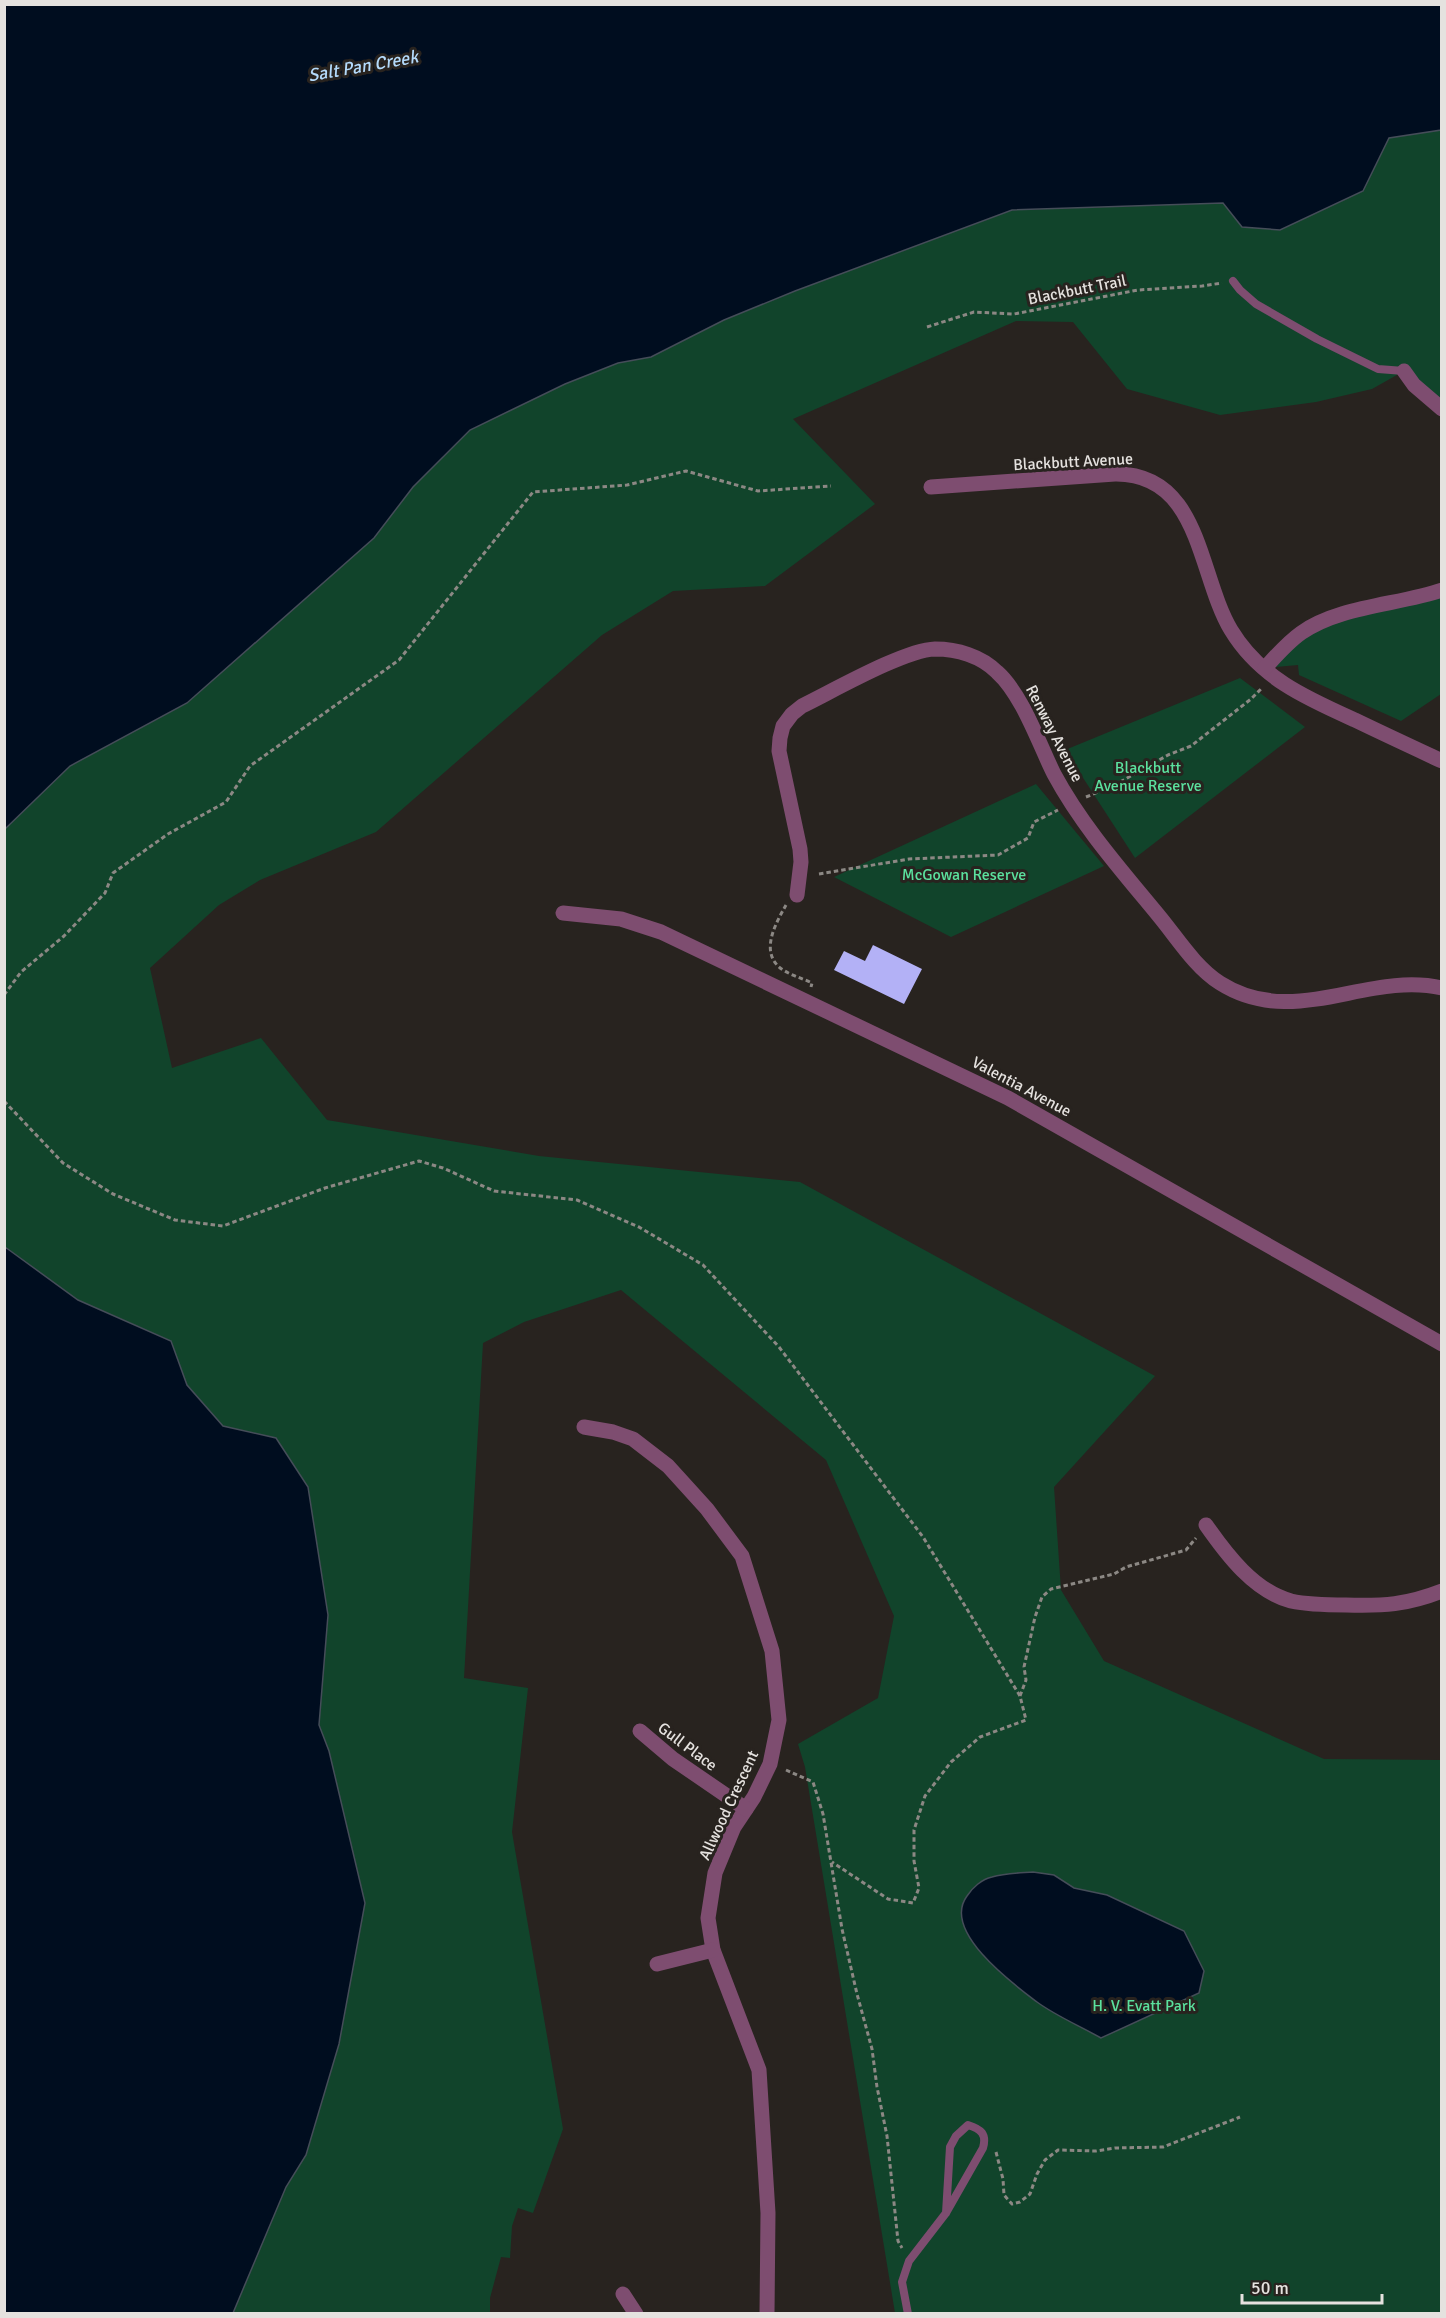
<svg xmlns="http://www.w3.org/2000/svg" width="1446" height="2318" viewBox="0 0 1446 2318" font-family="Signika,sans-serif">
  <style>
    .green { fill: #11442b }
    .water { fill: #000d1f; stroke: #454d59; stroke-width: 1.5 }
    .building { fill: #b3b1f6 }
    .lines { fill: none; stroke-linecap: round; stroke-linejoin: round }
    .path { stroke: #8c8884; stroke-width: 3; stroke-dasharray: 4.5 3; stroke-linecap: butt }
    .lane { stroke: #7e4d70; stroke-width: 8 }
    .street { stroke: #7e4d70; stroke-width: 15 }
    .labels { text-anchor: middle; stroke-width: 6; stroke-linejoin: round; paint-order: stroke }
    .street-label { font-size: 16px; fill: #e5e2df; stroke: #28231f }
    .park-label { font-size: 16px; fill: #5be19e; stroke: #28231f }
    .water-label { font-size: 18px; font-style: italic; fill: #b4dafb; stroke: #28231f }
  </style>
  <rect width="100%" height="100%" fill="#28231f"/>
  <g class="green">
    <path d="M1441 130V409L1404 371 1372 389 1316 402 1220 415 1127 389 1073 322 1016 321 793 419 875 504 765 586 673 591 602 635 376 832 260 880 219 905 150 968 172 1068 261 1038 327 1120 539 1156 800 1182 1155 1376 1054 1487 1061 1590 1104 1661 1324 1759 1441 1760V2313H895L805 1767 798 1744 878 1698 894 1616 826 1460 621 1290 524 1322 483 1343 464 1678 528 1688 512 1832 563 2129 533 2213 518 2208 512 2226 510 2258 501 2257 490 2298V2313H233L286 2187 306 2155 339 2044 365 1903 329 1751 319 1725 328 1615 276 1438 223 1427 187 1385 171 1341 78 1300 5 1247V829L70 766 187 703 374 538 413 487 470 430 565 384 618 363 651 357 724 320 795 291 1013 210 1223 203 1242 227 1363 191 1389 138Z"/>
    <path d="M1441 590V694L1401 721 1299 675 1298 665 1265 668 1303 632Z"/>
    <path d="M1240 678 1305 727 1135 858 1065 750Z"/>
    <path d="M1036 784 1104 866 951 937 834 877Z"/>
  </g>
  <g class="water">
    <path d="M5 4 1441 5V130L1389 138 1363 191 1280 230 1242 227 1223 203 1012 210 795 291 724 320 651 357 618 363 565 384 470 430 413 487 374 538 187 703 70 766 5 829Z"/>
    <path d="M5 1247 78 1300 171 1341 187 1385 223 1426 276 1438 308 1487 328 1615 319 1725 329 1751 365 1903 339 2044 306 2155 286 2187 233 2313H5Z"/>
    <path d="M1033 1872 1054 1875 1074 1888 1107 1895 1184 1931 1204 1971 1199 1993 1101 2038C1080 2026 1056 2016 1037 2002 1013 1984 941 1931 967 1896 972 1888 982 1879 992 1877 1005 1873 1019 1873 1033 1872Z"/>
  </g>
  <path class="building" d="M873 945 922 969 904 1004 834 970 844 951 865 961Z"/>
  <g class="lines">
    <g class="path">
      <path d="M927 327 974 312 1014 314 1138 290 1202 286 1222 283"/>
      <path d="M1086 797 1113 786 1168 755 1191 746 1251 699 1262 688"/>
      <path d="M819 874 909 859 998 855 1028 838 1034 822 1058 810"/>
      <path d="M786 905C776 923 761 949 778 966 786 974 802 978 812 983L811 987"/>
      <path d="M4 995 21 972 64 936 105 893 113 873 168 834 226 802 250 766 399 660 533 492 627 485 686 471 758 491 831 486"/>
      <path d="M4 1101 63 1163 113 1194 175 1220 223 1226 325 1188 419 1161 443 1168 494 1191 577 1200 639 1227 703 1265 779 1347 923 1537 1020 1696 1026 1720 980 1737 951 1762 925 1796 914 1830V1861L919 1888 913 1903 888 1899 832 1862"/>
      <path d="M1020 1696 1026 1680 1024 1667 1035 1617 1042 1597 1051 1589 1114 1574 1126 1567 1186 1550 1196 1538"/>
      <path d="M786 1770 813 1782 823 1814 842 1929 857 1994 872 2049 877 2087 887 2136 898 2241 902 2248"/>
      <path d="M996 2152 1003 2179 1004 2195 1012 2204 1020 2202 1030 2194 1037 2174 1045 2160 1058 2150 1096 2151 1115 2148 1163 2147 1240 2117"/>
    </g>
    <g class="lane">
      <path d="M1233 281 1240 290 1256 304 1317 339 1378 369 1404 371"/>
      <path d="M908 2314 902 2282 909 2261 946 2213 983 2148C987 2134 981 2129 968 2125L956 2136 950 2147 946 2213"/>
    </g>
    <g class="street">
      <path d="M1404 371 1414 385 1442 409"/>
      <path d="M931 487 1115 474C1201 473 1198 575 1231 630 1260 678 1306 698 1355 720 1384 734 1412 747 1442 761"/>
      <path d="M1265 668C1276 656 1287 643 1301 633 1339 606 1398 605 1442 590"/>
      <path d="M797 895 801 862 800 849 779 751 780 738 783 726 792 714 802 706C833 691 904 650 935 649 957 649 981 656 997 672 1022 694 1039 744 1054 774 1082 826 1122 871 1159 916 1178 939 1195 967 1220 983 1294 1030 1366 971 1442 988"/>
      <path d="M563 913 621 919 661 932 1008 1098 1442 1344"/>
      <path d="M584 1427 613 1432 633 1439 668 1466 707 1509 742 1556 772 1651 779 1720 770 1764 754 1797 734 1827 715 1873 708 1918 713 1950 759 2070 768 2213 767 2314"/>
      <path d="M1206 1525C1227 1555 1254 1591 1291 1601 1309 1605 1328 1605 1346 1605 1384 1606 1406 1605 1442 1591"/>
      <path d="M640 1731 673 1759 746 1809"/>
      <path d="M657 1964 713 1950"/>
      <path d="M623 2294 636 2314"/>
    </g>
  </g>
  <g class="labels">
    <g class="street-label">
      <text transform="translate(1077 289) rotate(-11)" y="6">Blackbutt Trail</text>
      <text transform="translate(1073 461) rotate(-3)" y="6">Blackbutt Avenue</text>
      <text transform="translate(1055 733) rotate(63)" y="6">Renway Avenue</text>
      <text transform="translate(1022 1086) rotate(28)" y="6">Valentia Avenue</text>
      <text transform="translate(688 1746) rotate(37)" y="6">Gull Place</text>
      <text transform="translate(728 1805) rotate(-65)" y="6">Allwood Crescent</text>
    </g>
    <g class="park-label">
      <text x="1148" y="773">Blackbutt<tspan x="1148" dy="18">Avenue Reserve</tspan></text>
      <text x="964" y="880">McGowan Reserve</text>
      <text x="1144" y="2011">H. V. Evatt Park</text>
    </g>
    <g class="water-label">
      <text transform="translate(363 66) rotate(-10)" y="6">Salt Pan Creek</text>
    </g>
  </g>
  <rect width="1446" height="2318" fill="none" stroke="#e5e2df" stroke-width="12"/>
  <path d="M1242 2294v9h140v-9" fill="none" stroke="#e5e2df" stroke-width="3"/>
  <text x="1251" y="2294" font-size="18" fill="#e5e2df" stroke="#28231f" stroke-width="4.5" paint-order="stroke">50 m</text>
</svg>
